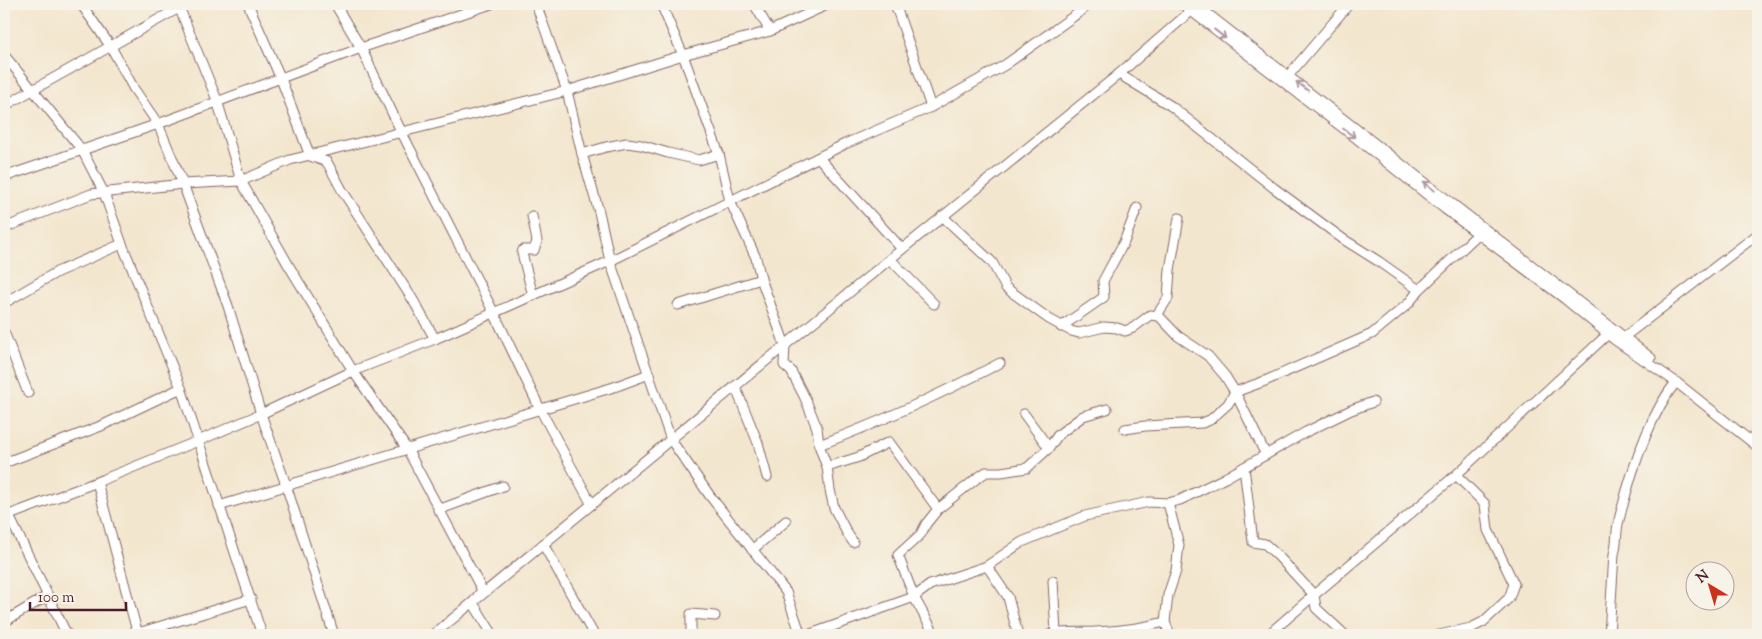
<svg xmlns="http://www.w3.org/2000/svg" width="1762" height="639" viewBox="0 0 1762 639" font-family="'Sorts Mill Goudy',serif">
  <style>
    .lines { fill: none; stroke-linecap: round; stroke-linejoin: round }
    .minor-casing { stroke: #856564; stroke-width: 11 }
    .minor { stroke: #fff; stroke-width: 9 }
    .oneway { stroke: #ae9aa0 }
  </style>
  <rect width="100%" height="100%" fill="#f7f3e8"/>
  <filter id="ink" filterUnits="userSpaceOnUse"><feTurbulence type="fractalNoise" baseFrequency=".02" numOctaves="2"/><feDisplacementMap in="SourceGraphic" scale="10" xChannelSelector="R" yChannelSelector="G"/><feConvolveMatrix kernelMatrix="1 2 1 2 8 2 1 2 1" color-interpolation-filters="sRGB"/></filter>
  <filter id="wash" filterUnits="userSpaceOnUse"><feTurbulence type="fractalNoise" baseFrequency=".0096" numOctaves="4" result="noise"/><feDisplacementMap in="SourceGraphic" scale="20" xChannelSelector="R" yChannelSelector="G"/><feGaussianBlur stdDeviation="1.12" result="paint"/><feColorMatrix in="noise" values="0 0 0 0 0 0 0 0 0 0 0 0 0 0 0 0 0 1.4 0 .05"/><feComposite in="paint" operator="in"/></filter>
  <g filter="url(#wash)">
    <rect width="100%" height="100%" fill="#f3e6ce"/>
  </g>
  <g filter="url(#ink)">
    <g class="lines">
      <defs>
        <g id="minor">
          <path d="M81 4 111 47 134 89 158 124 183 184 228 306 261 414 286 485 334 635"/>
          <path d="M248 4 281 79 310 156 327 162 342 190 413 300 435 339"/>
          <path d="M335 4 361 48 402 133 494 313 540 409 591 503"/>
          <path d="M536 4 567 91 582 154 599 212 610 261 671 440 710 496 786 592 801 635"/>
          <path d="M661 4 683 55 719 154 730 201 756 258 761 279 785 345 784 365 791 371 805 398 817 428 819 445 827 467 830 490 834 508 847 533 853 542"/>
          <path d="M754 4 770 31"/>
          <path d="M895 4 931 107"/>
          <path d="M1182 4 1356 138 1445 209 1565 299 1615 340 1676 382 1758 447"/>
          <path d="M1195 4 1651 358"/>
          <path d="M179 7 217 100 241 181 289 266 353 371 407 449 482 590 473 603 493 635"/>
          <path d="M4 55 82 150 104 193 122 244 181 388 262 635"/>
          <path d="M1119 74 1171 106 1274 188 1343 239 1378 261 1419 290"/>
          <path d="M1288 76 1349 4"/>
          <path d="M4 106 186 4"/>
          <path d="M582 154 606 147 627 143 641 145 668 153 699 160 719 154"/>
          <path d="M819 158 902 249"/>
          <path d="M4 177 158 124 361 48 491 4"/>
          <path d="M532 216 537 241 534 250H523L522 253 533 296"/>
          <path d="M942 216 992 262 1006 288 1049 319 1071 331 1079 333 1104 327 1117 328 1125 331 1133 328 1150 315 1159 316 1178 336 1208 356 1225 376 1235 392 1266 455"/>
          <path d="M4 228 91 194 183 184 241 181 290 160 567 91 683 55 770 31 829 4"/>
          <path d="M890 259 934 304"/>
          <path d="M4 303 57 272 122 244"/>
          <path d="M678 305 761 279"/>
          <path d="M1157 315 1168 298 1170 270 1179 218"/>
          <path d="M1061 327 1104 297 1103 281 1124 242 1137 208"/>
          <path d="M4 332 28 393"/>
          <path d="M1624 337 1758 234"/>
          <path d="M735 386 758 443 767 477"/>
          <path d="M1024 414 1049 448"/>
          <path d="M1125 429 1145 426 1202 423 1210 420 1228 404 1235 392 1265 381 1372 334 1408 304 1419 290 1478 234"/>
          <path d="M819 445C881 422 941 394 1000 363"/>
          <path d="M4 463 101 426 181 388"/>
          <path d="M827 467 859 457 889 442 938 509"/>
          <path d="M1244 467 1253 542 1265 544 1278 556 1314 595 1316 608 1345 635"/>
          <path d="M97 482 138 635"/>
          <path d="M1168 503 1179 545 1176 571 1168 595 1165 622 1170 635"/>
          <path d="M219 506 614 387 649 374"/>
          <path d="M438 510 503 486"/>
          <path d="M9 516 67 635"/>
          <path d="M4 517 97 482 198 441 261 414 353 371 435 339 610 261 845 144 931 107 1005 65 1074 16 1090 4"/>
          <path d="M543 544 594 635"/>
          <path d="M752 550 786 521"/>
          <path d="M987 566 1008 597 1018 635"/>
          <path d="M1053 581 1056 633"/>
          <path d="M4 622 47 596"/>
          <path d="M138 633 251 599"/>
          <path d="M433 635 890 259 1119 74 1191 11"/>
          <path d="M691 635V614L715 616"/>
          <path d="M808 635 914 597 930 585 987 566 1022 542 1085 516 1149 502 1168 503 1180 500 1225 478 1306 432 1351 410 1373 402"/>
          <path d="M935 635 914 597 898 555 921 534 926 524 938 509 976 479 986 472H1001L1027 468 1049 448 1058 435 1083 416 1107 409"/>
          <path d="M1049 635C1064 631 1080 633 1096 632 1119 631 1142 628 1165 622"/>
          <path d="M1268 635 1314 595 1456 475 1608 334"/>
          <path d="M1439 635 1471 628 1483 622 1509 598 1514 584 1488 530 1485 504 1456 475"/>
          <path d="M1609 635 1614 554C1617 544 1616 534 1618 524 1629 479 1647 418 1676 382"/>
        </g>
      </defs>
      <use href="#minor" class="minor-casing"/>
      <use href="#minor" class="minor"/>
    </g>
    <defs><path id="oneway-shaft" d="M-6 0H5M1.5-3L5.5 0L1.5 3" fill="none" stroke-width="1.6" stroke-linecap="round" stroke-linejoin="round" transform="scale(1.25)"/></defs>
    <g class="oneway">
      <use href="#oneway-shaft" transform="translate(1220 34) rotate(38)"/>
      <use href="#oneway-shaft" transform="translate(1302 86) rotate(-143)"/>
      <use href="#oneway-shaft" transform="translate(1349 133) rotate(37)"/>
      <use href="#oneway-shaft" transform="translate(1429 186) rotate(-141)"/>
    </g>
  </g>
  <rect width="1762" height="639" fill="none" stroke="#f7f3e8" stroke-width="20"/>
  <g transform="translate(1710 586) rotate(322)"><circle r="24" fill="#f7f3e8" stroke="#b29e9c"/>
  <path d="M0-4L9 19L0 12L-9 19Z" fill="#c8321e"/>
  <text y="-8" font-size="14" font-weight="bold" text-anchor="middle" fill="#4a1f2b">N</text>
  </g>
  <path d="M30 602v8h96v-8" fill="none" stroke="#4a1f2b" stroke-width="2.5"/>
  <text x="38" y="602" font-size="15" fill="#4a1f2b" stroke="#f7f3e8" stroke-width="4" paint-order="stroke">100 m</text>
</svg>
